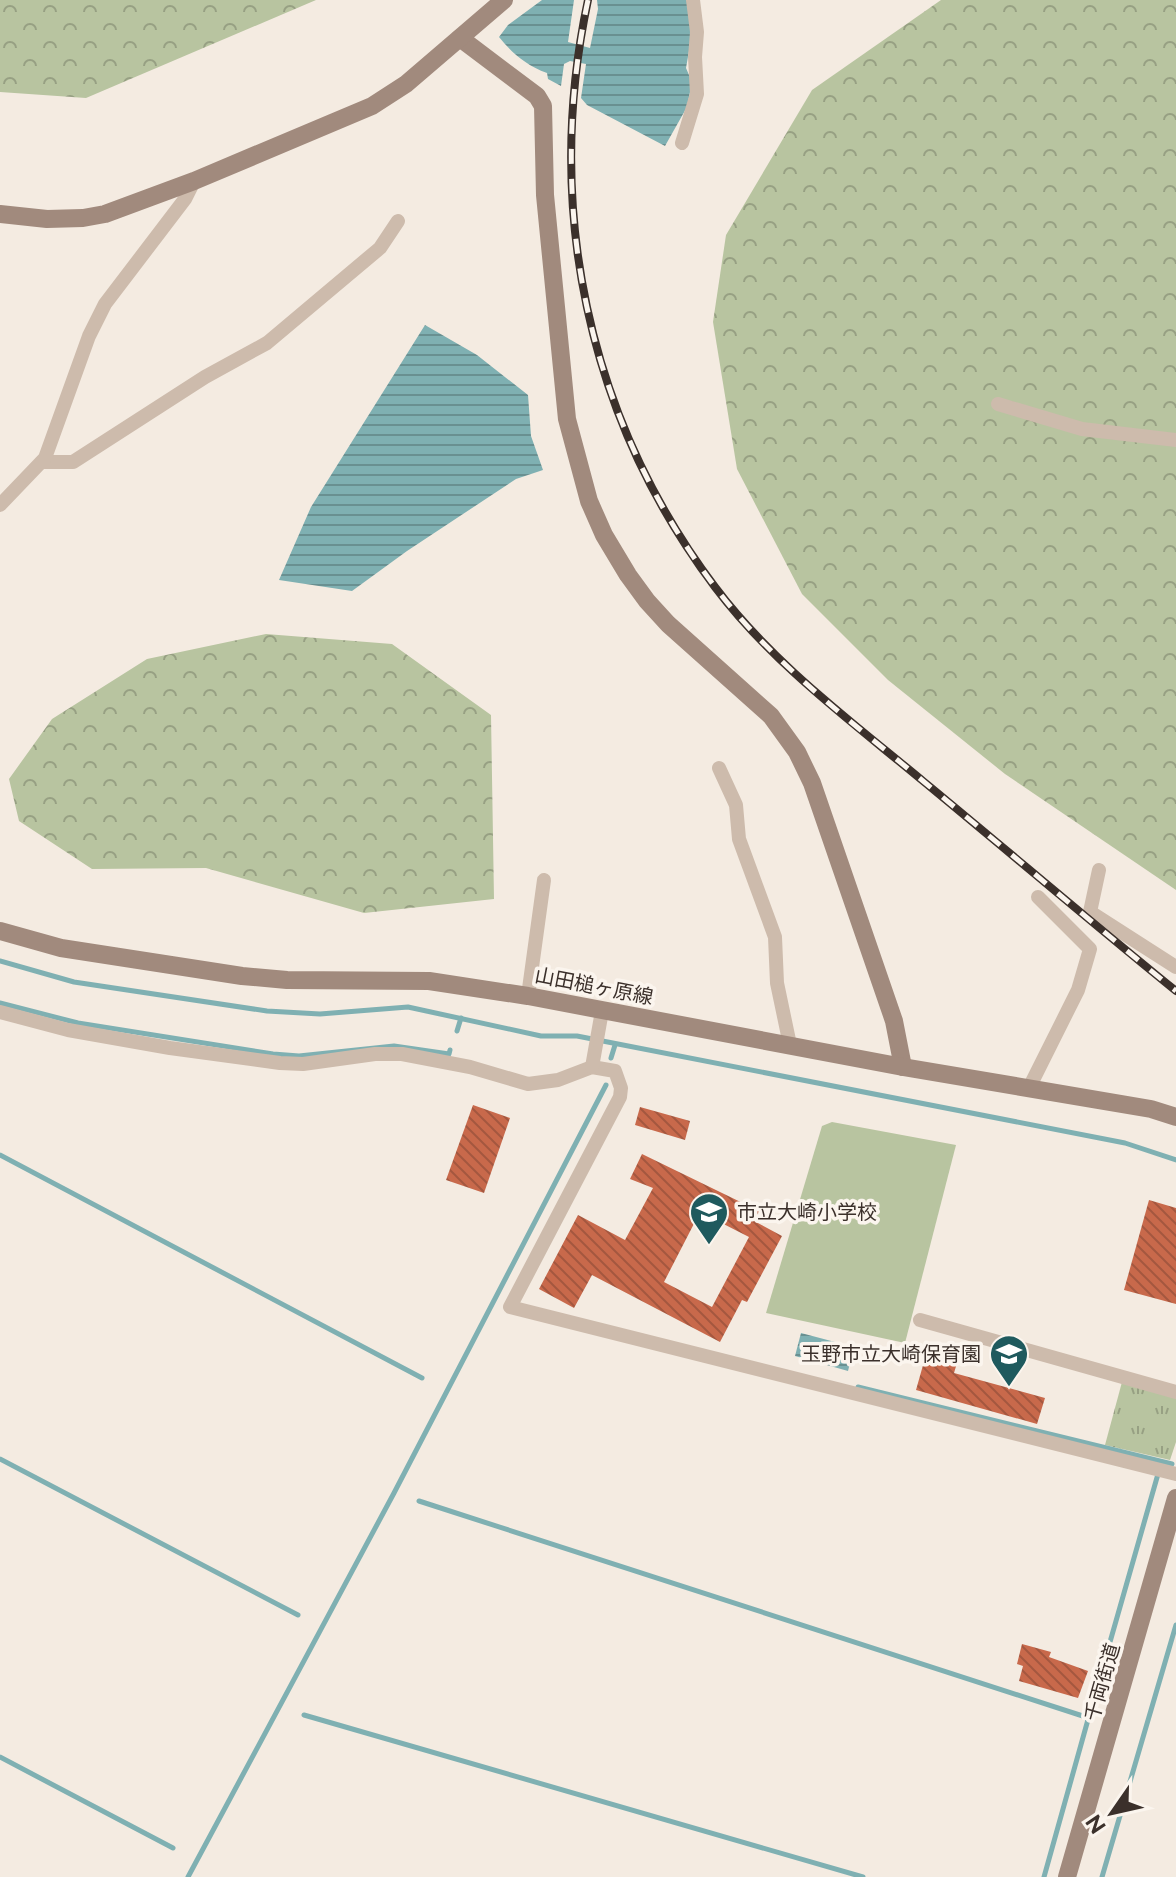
<svg xmlns="http://www.w3.org/2000/svg" width="1176" height="1877" viewBox="0 0 1176 1877" font-family="Raleway,'Noto Sans JP',sans-serif">
  <style>
    .grass { fill: url(#grass-tufts) }
    .forest { fill: url(#forest-crowns) }
    .park { fill: #b8c4a0 }
    .water { fill: url(#water-rules) }
    .lines { fill: none; stroke-linecap: round; stroke-linejoin: round }
    .stream { stroke: #7fb0b2; stroke-width: 5 }
    .building { fill: url(#building-back-hatch); fill-rule: evenodd }
    .street { stroke: #cdbbac; stroke-width: 14 }
    .secondary { stroke: #a18a7d; stroke-width: 18 }
    .rail-casing { stroke: #3b302b; stroke-width: 8 }
    .rail { stroke: #fbf5ee; stroke-width: 5; stroke-dasharray: 15; stroke-linecap: butt }
    .labels { text-anchor: middle; stroke-width: 7; stroke-linejoin: round; paint-order: stroke }
    .street-label { font-size: 20px; fill: #3b302b; stroke: #fbf5ee }
    .poi-label { font-size: 20px; fill: #3b302b; stroke: #fbf5ee; text-anchor: start }
  </style>
  <defs>
    <pattern id="grass-tufts" width="24" height="20" patternUnits="userSpaceOnUse" patternTransform="scale(2)"><rect width="24" height="20" fill="#b8c4a0"/><path d="M3 7l-1-3M5 7V3M7 7l1-3M15 17l-1-3M17 17v-4M19 17l1-3" fill="none" stroke="#97a083"/></pattern>
    <pattern id="forest-crowns" width="20" height="18" patternUnits="userSpaceOnUse" patternTransform="scale(2)"><rect width="20" height="18" fill="#b8c4a0"/><path d="M2 6a3 3 0 1 1 6 0M12 15a3 3 0 1 1 6 0" fill="none" stroke="#97a083"/></pattern>
    <pattern id="water-rules" width="6" height="5" patternUnits="userSpaceOnUse" patternTransform="scale(2)"><rect width="6" height="5" fill="#7fb0b2"/><path d="M0 2.5h6" fill="none" stroke="#699091"/></pattern>
    <pattern id="building-back-hatch" width="6" height="6" patternUnits="userSpaceOnUse" patternTransform="scale(2)"><rect width="6" height="6" fill="#c8694b"/><path d="M-1 5l2 2M0 0l6 6M5-1l2 2" fill="none" stroke="#a4573f"/></pattern>
  </defs>
  <rect width="100%" height="100%" fill="#f4ebe1"/>
  <path class="grass" d="M1122 1382 1176 1397V1442L1170 1460 1105 1445Z"/>
  <g class="forest">
    <path d="M0 0H316L86 98 0 92Z"/>
    <path d="M941 0H1176V890L1005 774 888 680 802 594 737 469 713 322 726 235 812 90Z"/>
    <path d="M266 634 392 644 491 715 494 899 364 913 206 868 92 869 19 821 9 779 52 719 147 659Z"/>
  </g>
  <path class="park" d="M832 1122 956 1145 905 1343 766 1313 822 1126Z"/>
  <g class="water">
    <path d="M542 0H574L568 42 590 48 598 9 597 0H687L692 34 686 68 692 82 687 107 665 146 587 105 581 98 586 64 570 61 564 64 561 86 548 79 547 73C526 65 513 54 499 37L508 25Z"/>
    <path d="M425 325 477 355 528 395 531 436 543 470 516 479 407 551 352 591 279 580 311 507Z"/>
    <path d="M801 1333 854 1347 848 1371 795 1356Z"/>
  </g>
  <g class="lines">
    <g class="stream">
      <path d="M0 961 74 982 267 1011 320 1014 408 1007 541 1036H577L1125 1143 1176 1160"/>
      <path d="M0 1003 78 1023 273 1054 299 1056 394 1046 449 1054 450 1050"/>
      <path d="M457 1031 461 1018"/>
      <path d="M611 1058 615 1045"/>
      <path d="M0 1155 422 1378"/>
      <path d="M858 1387 1172 1464"/>
      <path d="M0 1459 298 1615"/>
      <path d="M419 1501 1089 1718"/>
      <path d="M1092 1705 1158 1474"/>
      <path d="M304 1715 863 1877"/>
      <path d="M0 1757 173 1848"/>
      <path d="M188 1877 394 1493 606 1085"/>
      <path d="M1044 1877 1089 1716"/>
      <path d="M1102 1877 1176 1625"/>
    </g>
  </g>
  <g class="building">
    <path d="M473 1105 510 1118 484 1193 446 1180Z"/>
    <path d="M640 1107 690 1121 685 1140 635 1125Z"/>
    <path d="M642 1154 759 1211 754 1221 782 1236 747 1302 742 1300 720 1342 592 1275 574 1308 539 1289 578 1215 625 1240 653 1188 630 1179ZM700 1212 749 1237 712 1307 664 1282Z"/>
    <path d="M1149 1200 1176 1208V1304L1124 1290Z"/>
    <path d="M929 1344 960 1353 954 1373 1045 1398 1037 1424 916 1390Z"/>
    <path d="M1022 1644 1051 1652 1049 1657 1088 1671 1078 1698 1019 1681 1023 1666 1017 1664Z"/>
  </g>
  <g class="lines">
    <g class="street">
      <path d="M682 143 697 94 695 57 697 32 693 0"/>
      <path d="M998 404 1082 429 1176 440"/>
      <path d="M42 462H73L205 377 267 343 380 248 398 221"/>
      <path d="M0 505 45 458 89 336 105 304 185 199 194 181"/>
      <path d="M719 768 736 805 739 839 775 937 777 983 790 1045"/>
      <path d="M1099 870 1090 912 1176 967"/>
      <path d="M528 996 544 880"/>
      <path d="M0 1012 68 1030 170 1048 280 1063 303 1064 375 1054H402L470 1067 528 1084 558 1080 592 1067 615 1071 621 1088 620 1097 510 1307 1176 1474"/>
      <path d="M592 1067 602 1011"/>
      <path d="M1029 1088 1078 990 1090 949 1038 897"/>
      <path d="M920 1320 1176 1392"/>
    </g>
    <g class="secondary">
      <path d="M460 38 537 96 543 106 545 195 567 419 589 501 604 535 628 575 647 601 668 624 771 716 797 752 812 783 894 1021 903 1067"/>
      <path d="M0 214 47 219 83 218 105 214 194 181 372 106 406 84 504 0"/>
      <path d="M0 931 61 948 242 976 287 980 429 981 528 996 903 1067 1151 1109 1176 1117"/>
      <path d="M1067 1877 1176 1498"/>
    </g>
    <defs>
      <path id="rail" d="M588 0C544 207 587 417 715 587 772 663 851 721 923 781 1008 851 1091 922 1176 991"/>
    </defs>
    <use href="#rail" class="rail-casing"/>
    <use href="#rail" class="rail"/>
  </g>
  <defs>
    <symbol id="school-pin" viewBox="-11 -11 22 30"><path d="M0 17L-7.5 6A9.5 9.5 0 1 1 7.5 6Z" fill="#1f5a5e" stroke="#fbf5ee"/><path d="M0-5L7-2L0 1L-7-2ZM-4 1L0 2.5L4 1V4Q0 6-4 4Z" fill="#fff"/></symbol>
  </defs>
  <g fill-rule="evenodd">
    <use href="#school-pin" x="687" y="1190" width="44" height="60"/>
    <use href="#school-pin" x="987" y="1332" width="44" height="60"/>
  </g>
  <g class="labels">
    <g class="street-label">
      <text transform="translate(594 986) rotate(11)" y="7">山田槌ヶ原線</text>
      <text transform="translate(1102 1682) rotate(-74)" y="7">千両街道</text>
    </g>
    <g class="poi-label">
      <text x="737" y="1219">市立大崎小学校</text>
      <text x="981" y="1361" text-anchor="end">玉野市立大崎保育園</text>
    </g>
  </g>
  <g transform="translate(1112 1813) rotate(236)" stroke="#fbf5ee" stroke-width="6" paint-order="stroke">
  <path d="M0-6L14 30L0 20L-14 30Z" fill="#3b302b"/>
  <text y="-12" font-size="22" font-weight="bold" text-anchor="middle" fill="#3b302b">N</text>
  </g>
</svg>
